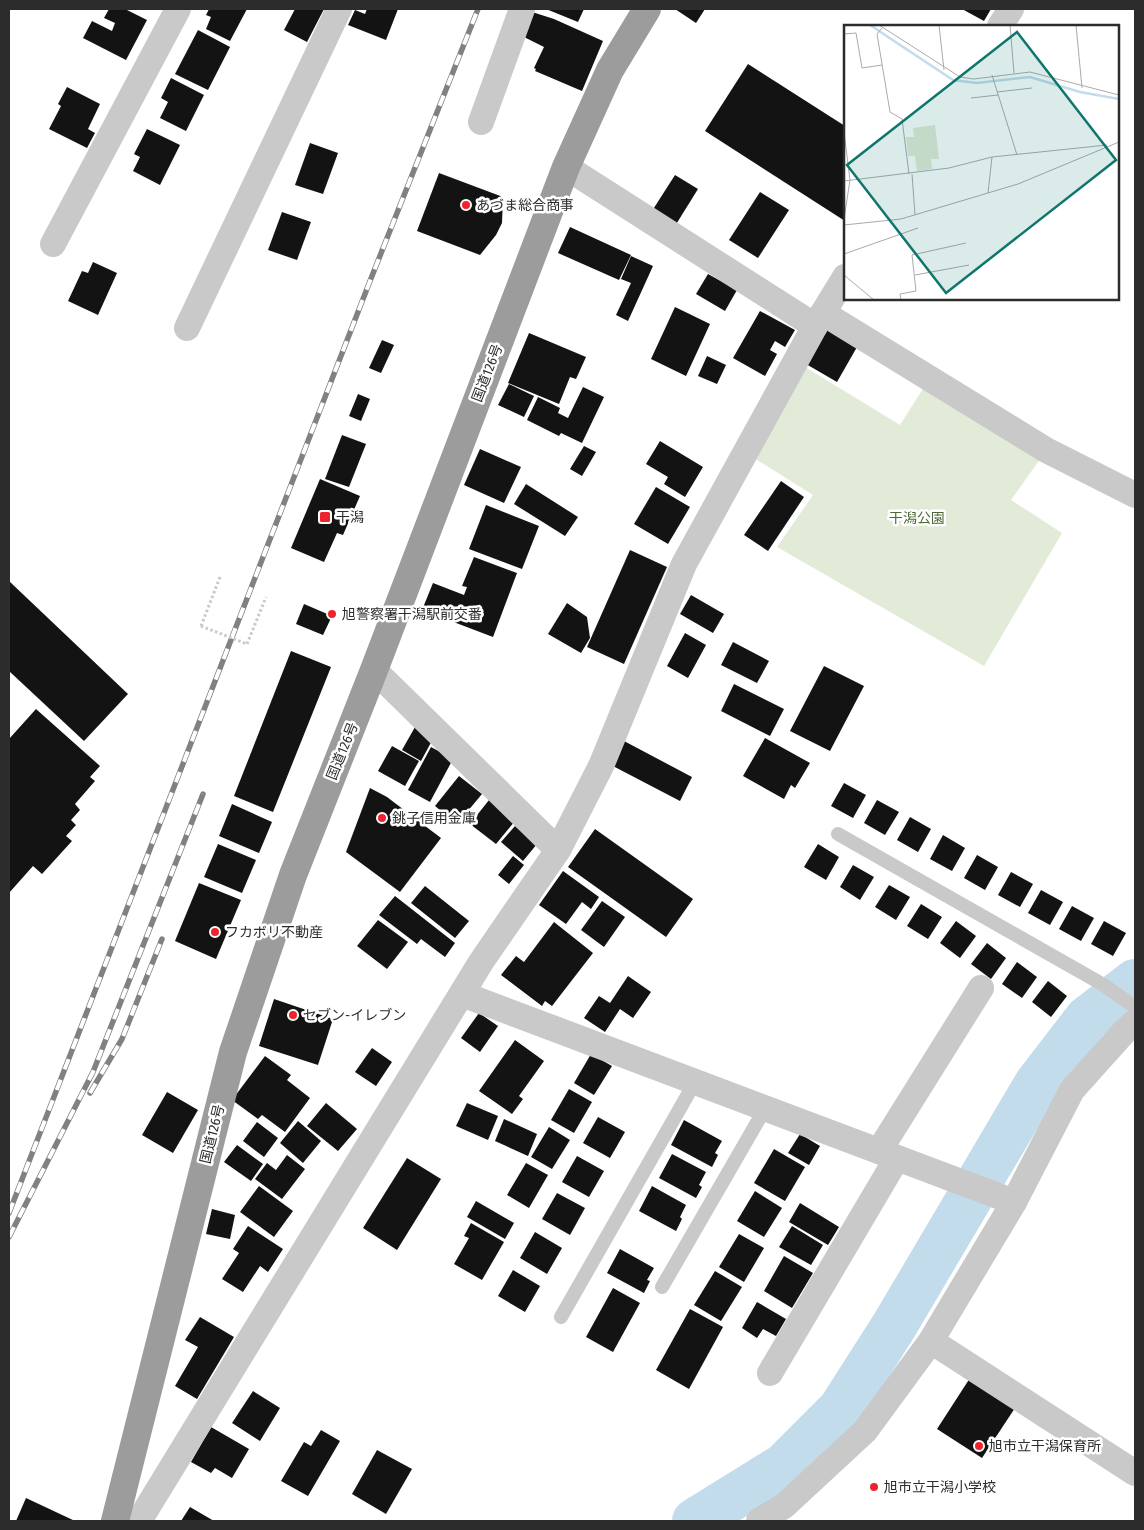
<svg xmlns="http://www.w3.org/2000/svg" width="1144" height="1530" viewBox="0 0 1144 1530" font-family="'Fira Sans Condensed','Noto Sans JP',sans-serif">
  <style>
    .green { fill: #e2ebd8 }
    .lines { fill: none; stroke-linecap: round; stroke-linejoin: round }
    .river { stroke: #c3dcec; stroke-width: 46 }
    .building { fill: #131313 }
    .path { stroke: #c9c9c9; stroke-width: 3; stroke-dasharray: 2.5 2.5; stroke-linecap: butt }
    .service { stroke: #c9c9c9; stroke-width: 14 }
    .minor { stroke: #c9c9c9; stroke-width: 26 }
    .trunk { stroke: #9c9c9c; stroke-width: 28 }
    .rail-casing { stroke: #818181; stroke-width: 5.5 }
    .rail { stroke: #fff; stroke-width: 4; stroke-dasharray: 11; stroke-linecap: butt }
    .path-bridge { stroke: #c9c9c9; stroke-width: 3; stroke-dasharray: 2.5 2.5; stroke-linecap: butt }
    .poi-dot { fill: #ee2330; stroke: #fff; stroke-width: 2 }
    .labels { text-anchor: middle; stroke-width: 5; stroke-linejoin: round; paint-order: stroke }
    .poi-label { font-size: 14px; fill: #2c2c2c; stroke: #fff; text-anchor: start }
    .street-label { font-size: 14px; fill: #2c2c2c; stroke: #fff }
    .park-label { font-size: 14px; fill: #4e6938; stroke: #fff }
    .inset-river { fill: none; stroke: #c3dcec; stroke-width: 2.5 }
    .inset-road { fill: none; stroke: #ababab; stroke-width: 1 }
    .view { fill: #0f766e; fill-opacity: 0.15; stroke: #0f766e; stroke-width: 2.5 }
    .inset-edge { fill: none; stroke: #2c2c2c; stroke-width: 2.5 }
  </style>
  <rect width="100%" height="100%" fill="#fff"/>
  <path class="green" d="M805 367 900 425 926 384 1043 455 1011 500 1062 533 984 666 777 547 813 495 754 458Z"/>
  <g class="lines">
    <path class="river" d="M695 1521 784 1466 841 1409 894 1326 1037 1084 1087 1019 1135 982"/>
  </g>
  <g class="building">
    <path d="M109 9H125L147 20 126 60 83 38 92 21 112 31 115 23 104 18Z"/>
    <path d="M209 9H247L230 41 206 29 211 17 206 15Z"/>
    <path d="M295 9H324L307 42 284 30Z"/>
    <path d="M367 9H398L386 40 348 25 355 10 365 14Z"/>
    <path d="M546 9H584L578 22Z"/>
    <path d="M675 9H705L696 23Z"/>
    <path d="M962 9H991L984 21Z"/>
    <path d="M529 11 554 19 603 41 582 91 535 71 536 69 534 68 544 47 522 36Z"/>
    <path d="M198 30 230 47 208 90 175 74Z"/>
    <path d="M748 64 845 126V221L705 131Z"/>
    <path d="M171 78 204 95 186 131 160 118 168 102 161 98Z"/>
    <path d="M67 87 100 104 88 129 95 133 87 148 49 129 61 106 58 104Z"/>
    <path d="M147 129 180 145 160 185 133 171 140 157 134 154Z"/>
    <path d="M310 143 338 153 323 194 295 185Z"/>
    <path d="M439 173 503 197 502 223 496 235 480 255 417 231Z"/>
    <path d="M675 175 698 189 675 226 652 211Z"/>
    <path d="M760 192 789 210 758 258 729 240Z"/>
    <path d="M282 212 311 222 297 260 268 250Z"/>
    <path d="M570 227 631 255 619 280 558 253Z"/>
    <path d="M631 256 653 266 628 321 616 315 631 283 621 279Z"/>
    <path d="M93 262 117 273 98 315 68 301 82 271 88 273Z"/>
    <path d="M708 274 737 290 725 311 696 294Z"/>
    <path d="M675 307 710 324 686 376 651 359Z"/>
    <path d="M760 311 795 330 785 347 775 341 770 350 777 354 765 376 733 358Z"/>
    <path d="M826 329 857 347 837 382 806 364Z"/>
    <path d="M529 333 586 357 576 379 570 377 559 404 508 383Z"/>
    <path d="M382 340 394 345 381 373 369 368Z"/>
    <path d="M707 356 726 365 717 384 698 376Z"/>
    <path d="M509 384 534 396 524 417 498 405Z"/>
    <path d="M583 387 604 397 582 443 561 433 559 436 527 420 538 397 560 408 558 413 568 418Z"/>
    <path d="M358 394 370 399 361 421 349 416Z"/>
    <path d="M342 435 366 444 349 487 325 479Z"/>
    <path d="M660 441 703 467 685 497 664 484 668 477 646 464Z"/>
    <path d="M584 446 596 452 582 476 570 469Z"/>
    <path d="M480 449 521 467 504 503 464 485Z"/>
    <path d="M320 479 360 496 343 535 337 533 324 562 291 548Z"/>
    <path d="M781 481 804 497 768 551 744 535Z"/>
    <path d="M526 484 578 517 565 536 514 504Z"/>
    <path d="M656 487 690 507 668 544 634 524Z"/>
    <path d="M486 505 539 526 522 569 469 549Z"/>
    <path d="M630 550 667 567 624 664 587 647Z"/>
    <path d="M474 557 517 573 493 637 422 610 433 583 464 595 467 587 462 586Z"/>
    <path d="M9 581 128 694 84 741 9 671Z"/>
    <path d="M691 595 724 614 713 633 680 614Z"/>
    <path d="M567 603 587 617 590 638 581 653 548 634Z"/>
    <path d="M304 604 332 616 323 635 296 624Z"/>
    <path d="M685 633 706 645 688 678 667 666Z"/>
    <path d="M733 642 769 661 757 683 721 665Z"/>
    <path d="M291 651 331 667 273 812 234 796Z"/>
    <path d="M824 666 864 686 830 751 790 731Z"/>
    <path d="M734 684 784 709 770 736 721 711Z"/>
    <path d="M36 709 100 766 90 777 95 781 75 804 80 810 71 820 76 825 66 836 72 841 42 874 33 866 9 893V739Z"/>
    <path d="M415 727 434 737 421 761 402 750Z"/>
    <path d="M765 738 810 763 795 788 791 785 784 799 743 776Z"/>
    <path d="M624 741 692 777 680 801 611 765Z"/>
    <path d="M392 746 419 761 405 786 378 771Z"/>
    <path d="M431 747 453 759 430 802 408 790Z"/>
    <path d="M459 776 482 794 457 824 435 806Z"/>
    <path d="M844 783 866 795 853 818 831 806Z"/>
    <path d="M370 788 387 797 441 838 400 892 346 852Z"/>
    <path d="M489 800 515 821 496 844 470 824Z"/>
    <path d="M877 800 899 812 885 835 864 823Z"/>
    <path d="M232 804 272 822 259 853 219 836Z"/>
    <path d="M910 817 931 829 918 852 897 840Z"/>
    <path d="M515 826 537 844 523 861 501 842Z"/>
    <path d="M595 829 693 899 666 937 568 867Z"/>
    <path d="M943 835 965 848 952 871 930 859Z"/>
    <path d="M218 844 256 860 242 893 204 877Z"/>
    <path d="M818 844 839 857 826 880 804 867Z"/>
    <path d="M977 855 998 867 985 890 964 878Z"/>
    <path d="M513 856 524 865 509 884 498 875Z"/>
    <path d="M853 865 874 877 860 900 840 887Z"/>
    <path d="M563 871 599 897 591 909 582 902 566 924 539 905Z"/>
    <path d="M1011 872 1033 884 1020 907 998 895Z"/>
    <path d="M199 883 241 900 216 959 175 941Z"/>
    <path d="M889 885 910 897 896 920 875 907Z"/>
    <path d="M425 886 469 921 455 938 411 903Z"/>
    <path d="M1041 890 1063 902 1050 925 1028 913Z"/>
    <path d="M395 896 455 943 445 957 421 939 417 944 379 915Z"/>
    <path d="M602 901 625 917 604 947 581 930Z"/>
    <path d="M921 904 942 917 928 939 907 926Z"/>
    <path d="M1072 906 1094 918 1081 941 1059 929Z"/>
    <path d="M378 920 408 942 387 969 357 946Z"/>
    <path d="M956 921 976 936 960 958 940 943Z"/>
    <path d="M1104 921 1126 933 1113 956 1091 944Z"/>
    <path d="M554 922 593 953 552 1006 545 1001 542 1006 501 975 516 956 524 962Z"/>
    <path d="M987 943 1006 958 991 979 971 964Z"/>
    <path d="M1017 962 1037 977 1022 998 1002 984Z"/>
    <path d="M628 976 651 992 633 1018 620 1009 605 1032 584 1018 599 996 610 1003Z"/>
    <path d="M1048 981 1067 996 1051 1017 1032 1002Z"/>
    <path d="M274 999 333 1019 318 1065 259 1046Z"/>
    <path d="M479 1013 498 1026 480 1052 461 1038Z"/>
    <path d="M515 1040 544 1061 519 1096 523 1099 512 1114 479 1091Z"/>
    <path d="M372 1048 392 1062 376 1086 355 1072Z"/>
    <path d="M591 1054 612 1066 594 1095 574 1083Z"/>
    <path d="M265 1056 291 1075 287 1080 310 1098 285 1132 262 1115 258 1119 232 1100Z"/>
    <path d="M569 1089 592 1102 574 1133 551 1120Z"/>
    <path d="M167 1092 198 1110 173 1153 142 1135Z"/>
    <path d="M326 1103 357 1129 338 1151 307 1126Z"/>
    <path d="M467 1103 498 1116 488 1140 456 1126Z"/>
    <path d="M598 1117 625 1132 610 1158 583 1143Z"/>
    <path d="M504 1119 537 1134 528 1156 495 1141Z"/>
    <path d="M684 1120 722 1141 715 1153 718 1155 712 1167 671 1145Z"/>
    <path d="M298 1121 321 1141 303 1163 280 1143Z"/>
    <path d="M257 1122 278 1138 264 1157 243 1141Z"/>
    <path d="M549 1127 570 1140 552 1169 531 1157Z"/>
    <path d="M800 1134 820 1146 809 1165 788 1153Z"/>
    <path d="M237 1145 263 1164 251 1181 224 1162Z"/>
    <path d="M774 1149 805 1167 785 1201 754 1183Z"/>
    <path d="M672 1154 706 1172 699 1185 702 1187 696 1198 659 1178Z"/>
    <path d="M287 1155 305 1169 282 1199 255 1179 267 1163 276 1170Z"/>
    <path d="M577 1156 604 1171 589 1197 562 1182Z"/>
    <path d="M407 1158 441 1179 397 1250 363 1228Z"/>
    <path d="M526 1163 548 1175 529 1208 507 1195Z"/>
    <path d="M259 1186 293 1211 274 1237 240 1212Z"/>
    <path d="M652 1186 686 1205 680 1217 682 1219 676 1231 639 1211Z"/>
    <path d="M755 1191 782 1208 764 1237 737 1221Z"/>
    <path d="M557 1193 585 1208 570 1235 542 1219Z"/>
    <path d="M476 1201 514 1223 505 1239 467 1217Z"/>
    <path d="M800 1203 839 1227 828 1245 789 1222Z"/>
    <path d="M212 1209 235 1215 230 1239 206 1234Z"/>
    <path d="M471 1223 504 1242 482 1280 454 1264 469 1238 464 1236Z"/>
    <path d="M248 1226 283 1249 268 1272 260 1266 243 1292 222 1279 239 1253 233 1249Z"/>
    <path d="M792 1226 823 1245 811 1265 779 1247Z"/>
    <path d="M535 1232 562 1248 547 1274 520 1258Z"/>
    <path d="M739 1234 764 1248 744 1282 719 1267Z"/>
    <path d="M620 1249 654 1268 647 1280 650 1281 644 1293 607 1273Z"/>
    <path d="M784 1256 813 1273 792 1308 764 1291Z"/>
    <path d="M513 1270 540 1286 525 1312 498 1296Z"/>
    <path d="M715 1271 742 1287 721 1321 694 1305Z"/>
    <path d="M613 1288 640 1303 613 1352 586 1337Z"/>
    <path d="M757 1302 786 1319 776 1336 763 1329 757 1338 742 1328Z"/>
    <path d="M690 1309 723 1327 689 1389 656 1370Z"/>
    <path d="M200 1317 234 1337 197 1399 175 1386 198 1347 185 1340Z"/>
    <path d="M970 1378 1015 1408 982 1458 937 1429Z"/>
    <path d="M253 1391 280 1408 260 1441 232 1423Z"/>
    <path d="M211 1427 249 1449 232 1478 215 1468 211 1473 191 1462Z"/>
    <path d="M321 1430 340 1441 308 1496 281 1481 304 1442 311 1446Z"/>
    <path d="M377 1450 412 1469 386 1514 352 1494Z"/>
    <path d="M26 1498 75 1521H16Z"/>
    <path d="M190 1507 214 1521H181Z"/>
  </g>
  <g class="lines">
    <g class="path">
      <path d="M201 626 220 577"/>
      <path d="M247 644 266 597"/>
    </g>
    <g class="service">
      <path d="M838 834 1102 984 1135 1007"/>
      <path d="M662 1287 766 1107"/>
      <path d="M561 1317 695 1082"/>
    </g>
    <g class="minor">
      <path d="M1000 26 1011 9"/>
      <path d="M481 122 522 9"/>
      <path d="M566 167 815 326"/>
      <path d="M53 244 178 9"/>
      <path d="M823 313 1046 450 1135 495"/>
      <path d="M187 328 339 9"/>
      <path d="M374 670 558 850"/>
      <path d="M462 994 1014 1202"/>
      <path d="M879 1151 981 988"/>
      <path d="M931 1341 1135 1473"/>
      <path d="M770 1373 897 1158"/>
      <path d="M139 1521 481 962 558 850 601 766 684 564 815 326 845 277"/>
      <path d="M759 1521 784 1506 865 1431 931 1341 941 1324 1014 1202 1072 1090 1124 1032 1135 1022"/>
    </g>
    <path class="trunk" d="M115 1521 233 1052 293 875 374 670 566 167 610 70 647 9"/>
    <defs>
      <g id="rail">
        <path d="M90 1093 122 1039 162 939"/>
        <path d="M9 1213 370 281 478 9"/>
        <path d="M9 1237 93 1072 203 794"/>
      </g>
    </defs>
    <use href="#rail" class="rail-casing"/>
    <use href="#rail" class="rail"/>
    <path class="path-bridge" d="M201 626 247 644"/>
  </g>
  <g class="poi-dot">
    <circle cx="466" cy="205" r="5"/>
    <rect x="319" y="511" width="12" height="12" rx="2.5"/>
    <circle cx="332" cy="614" r="5"/>
    <circle cx="382" cy="818" r="5"/>
    <circle cx="215" cy="932" r="5"/>
    <circle cx="293" cy="1015" r="5"/>
    <circle cx="979" cy="1446" r="5"/>
    <circle cx="874" cy="1487" r="5"/>
  </g>
  <g class="labels">
    <g class="poi-label">
      <text x="476" y="210">あづま総合商事</text>
      <text x="336" y="522">干潟</text>
      <text x="342" y="619">旭警察署干潟駅前交番</text>
      <text x="392" y="823">銚子信用金庫</text>
      <text x="225" y="937">フカボリ不動産</text>
      <text x="303" y="1020">セブン-イレブン</text>
      <text x="989" y="1451">旭市立干潟保育所</text>
      <text x="884" y="1492">旭市立干潟小学校</text>
    </g>
    <g class="street-label">
      <text transform="translate(487 373) rotate(-69)" y="5">国道126号</text>
      <text transform="translate(342 751) rotate(-68)" y="5">国道126号</text>
      <text transform="translate(212 1134) rotate(-76)" y="5">国道126号</text>
    </g>
    <g class="park-label">
      <text x="917" y="523">干潟公園</text>
    </g>
  </g>
  <g transform="translate(844 25)">
    <rect width="275" height="275" fill="#fff"/>
    <path d="M91 100 95 134H87L88 144 73 146 71 131H64L62 112H70L69 103Z" fill="#e2ebd8"/>
    <path class="inset-river" d="M26 0 109 55 133 58 186 52 236 67 275 74"/>
    <path class="inset-road" d="M35 0 116 52 130 54 186 47 275 70M95 0 100 45M166 0 170 48M232 0 238 63M38 3 33 9 46 87 58 94 65 149M0 9 12 8 18 43 38 40M148 50 173 130M153 67 188 63M127 73 154 70M0 107 6 155 0 194M68 149 71 190M0 156 105 143 148 132 263 120M144 168 148 132M0 200 57 194 174 159 275 117M0 229 74 203M0 250 30 275M71 250 125 240M57 275 56 269 72 266 68 230 122 218"/>
    <path class="view" d="M173 7 272 135 102 268 3 140Z"/>
    <rect width="275" height="275" class="inset-edge"/>
  </g>
  <rect width="1144" height="1530" fill="none" stroke="#2c2c2c" stroke-width="20"/>
</svg>
